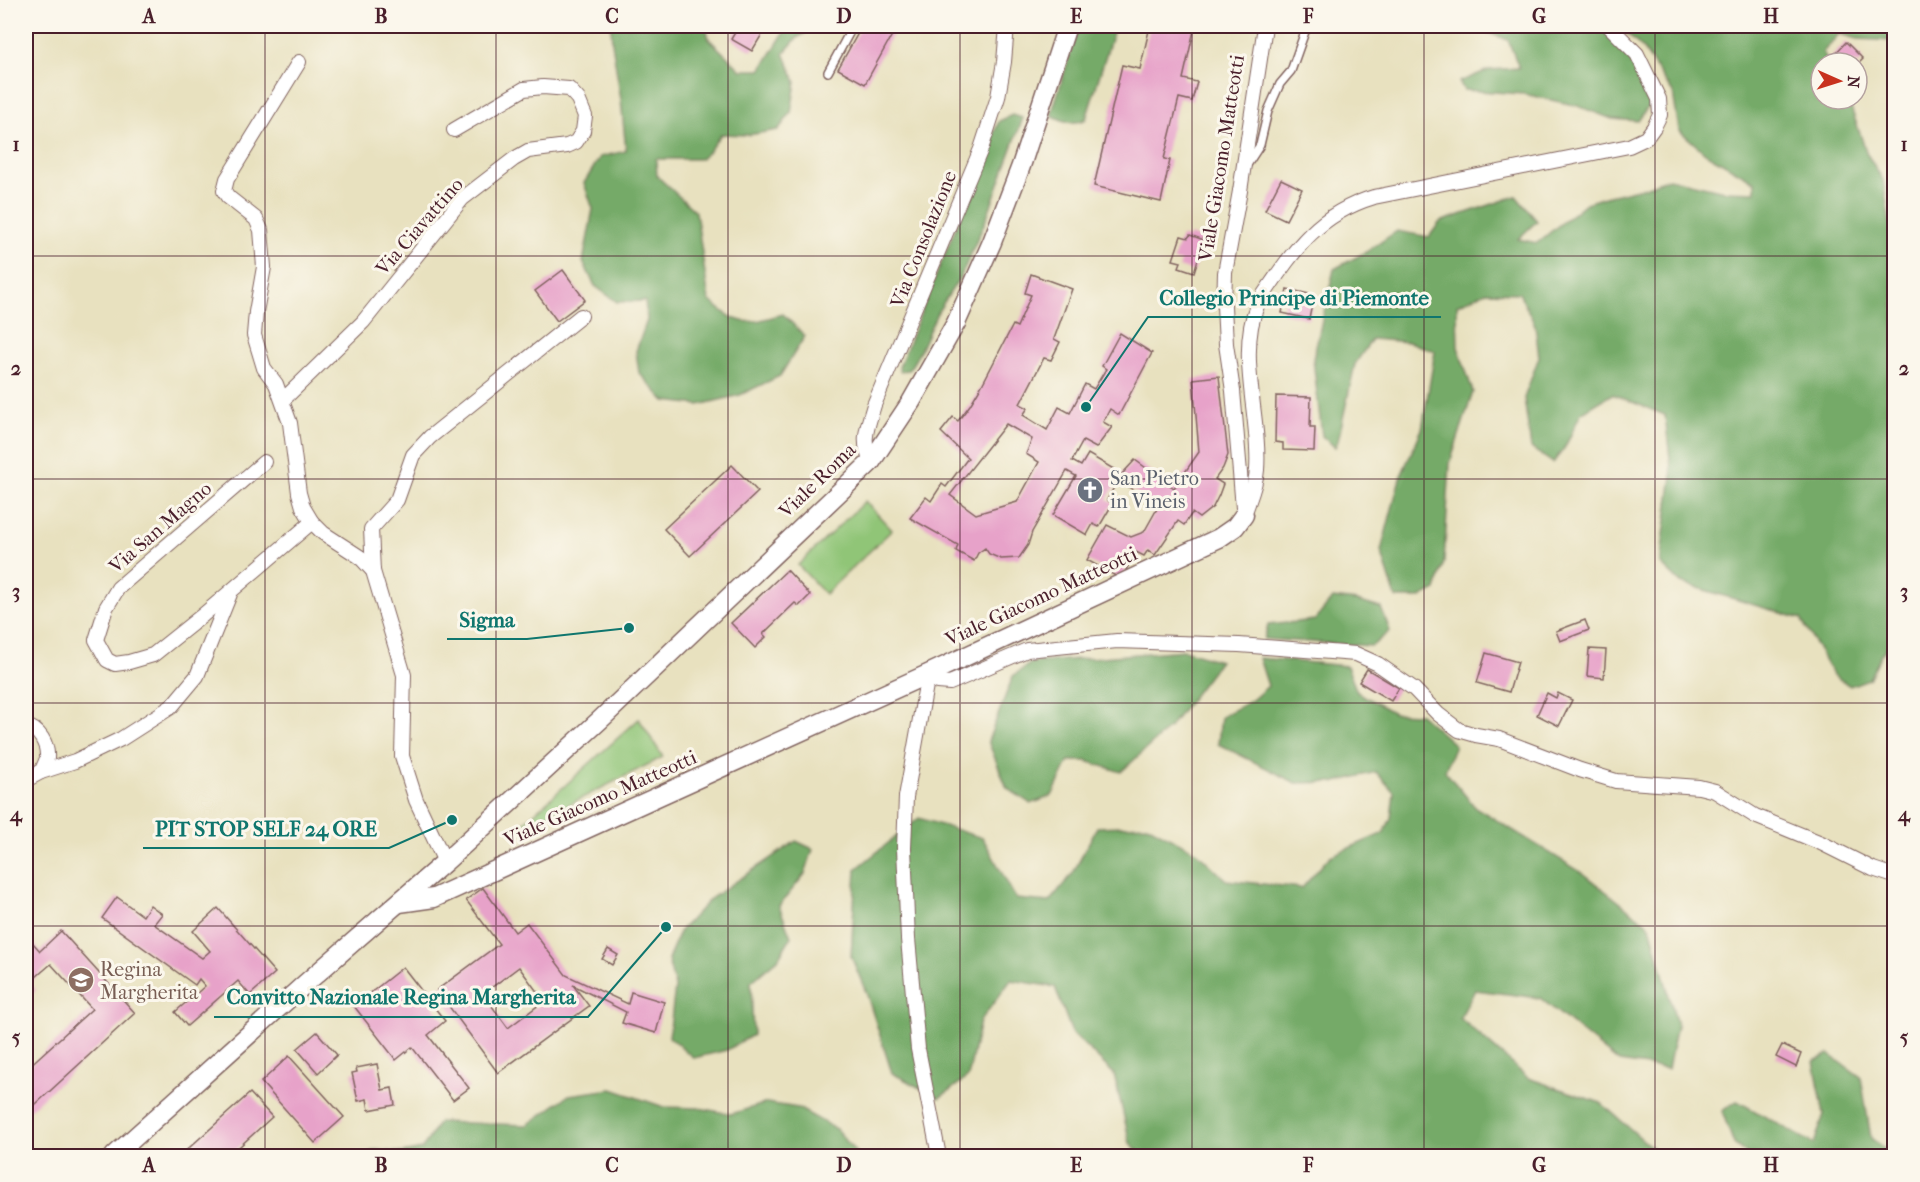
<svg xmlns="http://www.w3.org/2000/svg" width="1920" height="1182" viewBox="0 0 1920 1182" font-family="'IM FELL French Canon',serif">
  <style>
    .green { fill: #90c577; stroke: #6d7251; stroke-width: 1.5 }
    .forest { fill: #74aa68; stroke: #5f644a; stroke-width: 1.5 }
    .building { fill: #e7a2c9; fill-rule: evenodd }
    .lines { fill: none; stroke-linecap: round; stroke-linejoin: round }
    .lane-casing { stroke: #81635f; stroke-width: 10 }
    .street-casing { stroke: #81635f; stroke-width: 16 }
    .secondary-casing { stroke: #81635f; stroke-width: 21 }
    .lane { stroke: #fff; stroke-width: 7 }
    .street { stroke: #fff; stroke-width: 14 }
    .secondary { stroke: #fff; stroke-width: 18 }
    .grid { fill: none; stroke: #4a1f2b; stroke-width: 1.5; stroke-opacity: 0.55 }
    .labels { text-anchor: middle; stroke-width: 6; stroke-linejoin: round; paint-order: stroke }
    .street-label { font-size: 20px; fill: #4a1f2b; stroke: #fbf7ec }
    .worship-label { font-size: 20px; fill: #5b616d; stroke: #fbf7ec; text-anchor: start }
    .education-label { font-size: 20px; fill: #785e54; stroke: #fbf7ec; text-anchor: start }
    .leader { fill: none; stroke: #0f766e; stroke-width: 2 }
    .callout-dot { fill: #0f766e; stroke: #fbf7ec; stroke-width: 2 }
    .callout-label { font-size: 21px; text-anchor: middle; font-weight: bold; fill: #0f766e; stroke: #fbf7ec; stroke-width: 6; stroke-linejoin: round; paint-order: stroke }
    .neatline { fill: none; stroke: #4a1f2b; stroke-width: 2 }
    .grid-label { font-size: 20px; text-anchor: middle; font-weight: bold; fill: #4a1f2b }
  </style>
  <rect width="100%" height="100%" fill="#fbf7ec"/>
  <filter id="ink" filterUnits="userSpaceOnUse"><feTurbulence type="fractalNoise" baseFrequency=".0167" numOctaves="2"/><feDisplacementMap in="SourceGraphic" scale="12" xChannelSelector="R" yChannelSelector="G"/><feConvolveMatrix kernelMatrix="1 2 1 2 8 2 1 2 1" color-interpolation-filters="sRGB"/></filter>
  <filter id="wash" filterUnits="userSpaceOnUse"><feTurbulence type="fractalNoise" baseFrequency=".008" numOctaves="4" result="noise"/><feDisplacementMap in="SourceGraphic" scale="24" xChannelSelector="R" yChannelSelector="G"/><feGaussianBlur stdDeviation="1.35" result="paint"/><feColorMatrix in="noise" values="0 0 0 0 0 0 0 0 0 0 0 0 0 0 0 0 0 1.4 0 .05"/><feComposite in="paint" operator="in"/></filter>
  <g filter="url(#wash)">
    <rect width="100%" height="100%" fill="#e8e1bf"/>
    <g class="green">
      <path d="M865 501 892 530 825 594 798 565Z"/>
      <path d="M639 719 663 757 511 834Z"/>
    </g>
    <g class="forest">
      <path d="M611 26H706L709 39 741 70H761L788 26H817L797 38 784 53 796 82 791 113 778 130 748 135 721 134 708 152 700 159H656L657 176 696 212 709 300C740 327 745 325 783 314L805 336 780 376 740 395 699 405 665 401 639 373 636 351 647 320 645 301 617 302 595 286 583 262 593 209 584 183 600 157 626 151 621 100 612 43Z"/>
      <path d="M1079 26H1115L1086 119C1072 125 1065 122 1051 115Z"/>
      <path d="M1470 26H1602L1639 65 1650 104 1638 121 1612 119 1578 106 1524 94 1464 90 1459 82 1488 70 1519 68 1508 40Z"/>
      <path d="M1619 26H1894V41L1857 39 1839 34 1823 52 1829 63H1821V99H1848L1867 154 1883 180 1890 224 1894 227V641H1891L1880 657 1869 679 1850 686 1833 675 1801 619 1681 583 1660 563 1672 476 1665 415 1612 394 1581 413 1565 447 1553 463 1531 448 1524 398 1539 357 1535 325 1519 293 1486 292 1457 305 1458 347 1473 392 1450 463 1444 562 1436 590 1420 598H1396L1381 551 1400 478 1422 429 1435 351 1408 342 1372 339 1355 364 1338 441 1335 447 1322 436 1313 359 1334 269 1366 252 1397 231 1429 237 1440 222 1516 196 1537 221 1518 239 1537 243 1586 203 1605 197 1642 188 1669 178 1724 191 1755 192V182L1705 153 1679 130 1673 93 1643 49Z"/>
      <path d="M1012 115 1023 118 985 222 962 274 937 313 918 355 909 370 900 371 899 367 999 121Z"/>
      <path d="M1333 598 1357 601 1381 608 1390 631 1372 646 1264 639 1268 625 1315 620Z"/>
      <path d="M1184 650 1220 661 1170 727 1121 772 1086 761H1069L1052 796 1031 804 1007 788 988 741 1013 676 1031 663Z"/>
      <path d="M1259 658 1347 666 1357 692 1394 713 1420 714 1455 745 1445 771 1475 807 1581 872 1650 926 1677 1025 1668 1069 1619 1062 1540 998 1475 990 1460 1018 1528 1078 1601 1103 1661 1156H1143L1130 1143 1114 1074 1072 1033 1055 987 1011 980 980 1021 968 1077 939 1098 892 1073 866 992 851 956 856 869 919 818 983 838 1016 899 1049 902 1073 873 1097 827 1147 825 1197 852 1226 880 1302 888 1330 856 1384 833 1391 818 1394 792 1376 772 1336 782 1296 783 1218 744 1221 717 1252 700 1268 686Z"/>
      <path d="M796 841 813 849 805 874 779 906 791 937 778 959 751 982 753 1035 727 1050 694 1058 669 1037 675 987 668 960 679 932 710 899Z"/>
      <path d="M1829 1054 1861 1077 1871 1138 1888 1152 1889 1156H1749L1734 1144 1722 1111 1737 1101 1814 1144 1824 1114 1814 1061Z"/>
      <path d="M612 1089 664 1107 699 1108 731 1114 767 1103 798 1108 836 1129 859 1156H362L375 1150 402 1153 422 1149 439 1122 527 1125 569 1095Z"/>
    </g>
    <g id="blocks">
      <g class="building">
        <path d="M739 26H767L752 51 731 39Z"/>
        <path d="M862 26H897L865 84 838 69Z"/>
        <path d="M1150 26H1195L1183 79 1197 82 1192 101 1179 98 1164 159 1170 160 1161 202 1094 186 1122 65 1140 69Z"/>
        <path d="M1846 42 1863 59 1857 65V63H1838L1832 57Z"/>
        <path d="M1281 179 1302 189 1286 220 1265 210Z"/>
        <path d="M1190 235 1204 240 1194 272 1179 267 1181 262 1173 260 1181 236 1188 238Z"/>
        <path d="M563 270 585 300 557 321 535 291Z"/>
        <path d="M1031 274 1072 289 1054 339 1060 342 1051 360 1044 358 1020 404 1028 408 1023 415 1047 430 1059 407 1070 413 1085 384 1094 389 1106 369 1102 366 1120 333 1152 353 1119 415 1110 409 1103 422 1112 427 1096 448 1083 441 1072 461 1081 466 1088 454 1122 474 1135 460 1174 488 1199 452 1193 379 1219 376 1228 455 1223 468 1215 479 1223 484 1219 495 1213 507 1199 518 1192 513 1184 525 1178 521 1155 555 1148 550 1144 556 1136 552 1121 579 1087 560 1107 525 1131 537 1144 532 1158 507 1118 480 1107 500 1113 503 1099 527 1093 524 1087 535 1053 515 1076 476 1067 471 1032 532 1028 545 1019 558 1001 559 989 554 985 548 978 553 974 561 956 551 958 545 910 518 926 497 931 501 942 484 946 487 968 458 941 432 953 417 958 421 970 405 982 385 1013 325 1017 327 1031 295 1025 293ZM1006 424 1032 439 1026 454 1039 462 1017 502 976 514 950 495Z"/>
        <path d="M1287 289 1314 295 1309 319 1282 313Z"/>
        <path d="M1276 396 1311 397 1310 427H1315L1314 451 1283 450V443L1275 442Z"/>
        <path d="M732 465 758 492 690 556 664 529Z"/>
        <path d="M787 570 810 595 799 606 795 603 763 634 766 637 755 648 731 623Z"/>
        <path d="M1585 620 1589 630 1560 641 1556 631Z"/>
        <path d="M1589 649 1606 650 1604 678 1587 676Z"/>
        <path d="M1486 653 1518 662 1509 692 1477 683Z"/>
        <path d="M1367 669 1399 688 1391 701 1359 682Z"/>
        <path d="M1547 693 1556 698 1558 693 1572 700 1559 726 1537 715Z"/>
        <path d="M483 888 515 932 527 923 566 975 628 1004 631 992 664 1002 656 1033 622 1023 626 1012 573 985 589 1006 498 1073 437 990 499 944 466 900ZM519 967 544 1001 508 1028 483 994Z"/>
        <path d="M117 897 143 916 150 905 162 914 154 924 202 958 210 951 193 931 218 908 275 973 250 995 238 981 187 1026 175 1012 205 986 199 979 195 985 102 918Z"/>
        <path d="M61 931 135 1013 26 1113V1069L92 1009 51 964 29 983 36 990 26 1000V950L33 943 40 951Z"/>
        <path d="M608 949 618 955 612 965 602 959Z"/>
        <path d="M403 967 445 1021 428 1035 469 1088 453 1100 412 1047 396 1060 354 1006Z"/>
        <path d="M317 1032 337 1055 318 1073 297 1049Z"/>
        <path d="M1782 1045 1801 1054 1796 1067 1776 1057Z"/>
        <path d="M289 1056 344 1117 315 1143 261 1082Z"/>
        <path d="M377 1064 382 1090 392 1088 395 1105 369 1110 367 1099 358 1101 352 1073 357 1072 356 1068Z"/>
        <path d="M250 1093 272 1117 229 1156H180Z"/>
      </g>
    </g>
  </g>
  <g filter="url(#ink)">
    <use href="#blocks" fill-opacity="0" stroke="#81635f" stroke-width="1.5"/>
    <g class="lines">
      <defs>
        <g id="lane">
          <path d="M828 72 853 26"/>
          <path d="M1247 165 1260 145 1268 111 1280 84 1291 71 1307 26"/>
        </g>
        <g id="street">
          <path d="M299 62 227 179 224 191 228 197 256 219 261 230 264 267 256 312 254 335 264 368 276 384 290 423 299 493 303 507 312 522 323 533 360 557 373 571 404 675 402 756 416 800 445 862"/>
          <path d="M283 400 363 322 462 199 514 159 528 151 567 146 576 142 583 131 585 116 578 99 569 89 543 87 524 89 454 130"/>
          <path d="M264 462 118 588 106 608 96 640 107 660 115 664 129 662 153 655 203 615 312 522"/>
          <path d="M871 462C861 439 867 429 874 405L981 149 998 97 1004 62 1007 26"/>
          <path d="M1243 508 1233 391 1226 344 1224 306 1225 273 1240 191 1265 26"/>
          <path d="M1244 515C1249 500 1256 485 1257 470 1261 418 1236 354 1258 303 1291 255 1314 215 1374 197L1629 146 1646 138 1654 127 1660 115 1659 99 1637 54 1609 26"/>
          <path d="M373 571 371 529 397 500 413 455 430 437 581 316"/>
          <path d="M26 726C39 729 48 744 47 758 46 762 43 768 41 772"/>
          <path d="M26 780 41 772 75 761 121 739 171 707 197 676 230 594"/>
          <path d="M939 1156 918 1049 908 939 904 848 906 797 928 674 938 682 950 683 1027 650 1117 641 1239 645 1356 654 1378 664 1414 689 1438 714 1459 730 1476 735 1499 739 1580 770 1616 781 1699 787 1715 791 1755 816 1821 843 1873 869 1894 876"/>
        </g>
        <g id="secondary">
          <path d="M399 903 434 898 928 674 1219 538 1235 527 1244 515"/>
          <path d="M114 1156 306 983 445 862 600 720 871 462 911 402 956 323 992 242 1021 166 1067 26"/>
        </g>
      </defs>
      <use href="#lane" class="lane-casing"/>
      <use href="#street" class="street-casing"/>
      <use href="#secondary" class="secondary-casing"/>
      <use href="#lane" class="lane"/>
      <use href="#street" class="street"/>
      <use href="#secondary" class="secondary"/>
    </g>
  </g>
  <path class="grid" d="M265 26V1156M496 26V1156M728 26V1156M960 26V1156M1192 26V1156M1424 26V1156M1655 26V1156M26 256H1894M26 479H1894M26 703H1894M26 926H1894"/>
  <defs>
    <symbol id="church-disc" viewBox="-11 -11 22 22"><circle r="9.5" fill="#6b7280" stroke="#fbf7ec"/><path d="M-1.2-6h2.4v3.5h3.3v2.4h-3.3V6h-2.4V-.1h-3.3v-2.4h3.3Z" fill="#fff"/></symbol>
    <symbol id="school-disc" viewBox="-11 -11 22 22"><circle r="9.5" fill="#8d6e63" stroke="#fbf7ec"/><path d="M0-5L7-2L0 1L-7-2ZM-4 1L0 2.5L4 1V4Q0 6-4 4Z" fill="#fff"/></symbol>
  </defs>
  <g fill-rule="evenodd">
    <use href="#church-disc" x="1075" y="475" width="30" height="30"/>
    <use href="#school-disc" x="66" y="965" width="30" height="30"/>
  </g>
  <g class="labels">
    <g class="street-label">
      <text transform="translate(1221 158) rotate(-81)" y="7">Viale Giacomo Matteotti</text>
      <text transform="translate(419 226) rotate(-49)" y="7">Via Ciavattino</text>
      <text transform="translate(923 239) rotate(-68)" y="7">Via Consolazione</text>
      <text transform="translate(817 480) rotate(-44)" y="7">Viale Roma</text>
      <text transform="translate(160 527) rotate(-41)" y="7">Via San Magno</text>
      <text transform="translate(1041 596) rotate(-25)" y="7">Viale Giacomo Matteotti</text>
      <text transform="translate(600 798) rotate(-24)" y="7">Viale Giacomo Matteotti</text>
    </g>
    <g class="worship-label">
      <text x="1110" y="485">San Pietro<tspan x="1110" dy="23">in Vineis</tspan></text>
    </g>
    <g class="education-label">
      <text x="100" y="976">Regina<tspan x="100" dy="23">Margherita</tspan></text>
    </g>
  </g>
  <path class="leader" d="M1086 407L1148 317H1441M629 628L527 639H447M452 820L389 848H143M666 927L588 1017H214"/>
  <g class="callout-dot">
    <circle cx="1086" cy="407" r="6"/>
    <circle cx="629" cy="628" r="6"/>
    <circle cx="452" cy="820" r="6"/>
    <circle cx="666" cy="927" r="6"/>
  </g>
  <g class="callout-label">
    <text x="1294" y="305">Collegio Principe di Piemonte</text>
    <text x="487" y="627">Sigma</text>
    <text x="266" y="836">PIT STOP SELF 24 ORE</text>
    <text x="401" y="1004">Convitto Nazionale Regina Margherita</text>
  </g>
  <rect width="1920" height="1182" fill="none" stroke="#fbf7ec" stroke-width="66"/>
  <g transform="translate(1839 81) rotate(93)"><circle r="28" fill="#fbf7ec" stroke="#b4a19f" stroke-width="1.5"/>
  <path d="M0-4.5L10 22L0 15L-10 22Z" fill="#c8321e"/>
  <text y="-9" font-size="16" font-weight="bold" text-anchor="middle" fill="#4a1f2b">N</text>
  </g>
  <rect x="33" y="33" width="1854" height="1116" class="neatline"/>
  <g class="grid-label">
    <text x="149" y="23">A</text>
    <text x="381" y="23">B</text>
    <text x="612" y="23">C</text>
    <text x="844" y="23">D</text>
    <text x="1076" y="23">E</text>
    <text x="1308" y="23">F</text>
    <text x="1539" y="23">G</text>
    <text x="1771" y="23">H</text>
    <text x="16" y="151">1</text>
    <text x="1904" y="151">1</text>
    <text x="16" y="375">2</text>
    <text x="1904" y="375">2</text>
    <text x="16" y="598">3</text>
    <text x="1904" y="598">3</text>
    <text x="16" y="821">4</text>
    <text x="1904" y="821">4</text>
    <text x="16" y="1044">5</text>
    <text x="1904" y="1044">5</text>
    <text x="149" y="1172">A</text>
    <text x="381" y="1172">B</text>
    <text x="612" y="1172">C</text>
    <text x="844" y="1172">D</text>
    <text x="1076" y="1172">E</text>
    <text x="1308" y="1172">F</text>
    <text x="1539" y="1172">G</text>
    <text x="1771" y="1172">H</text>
  </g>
</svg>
